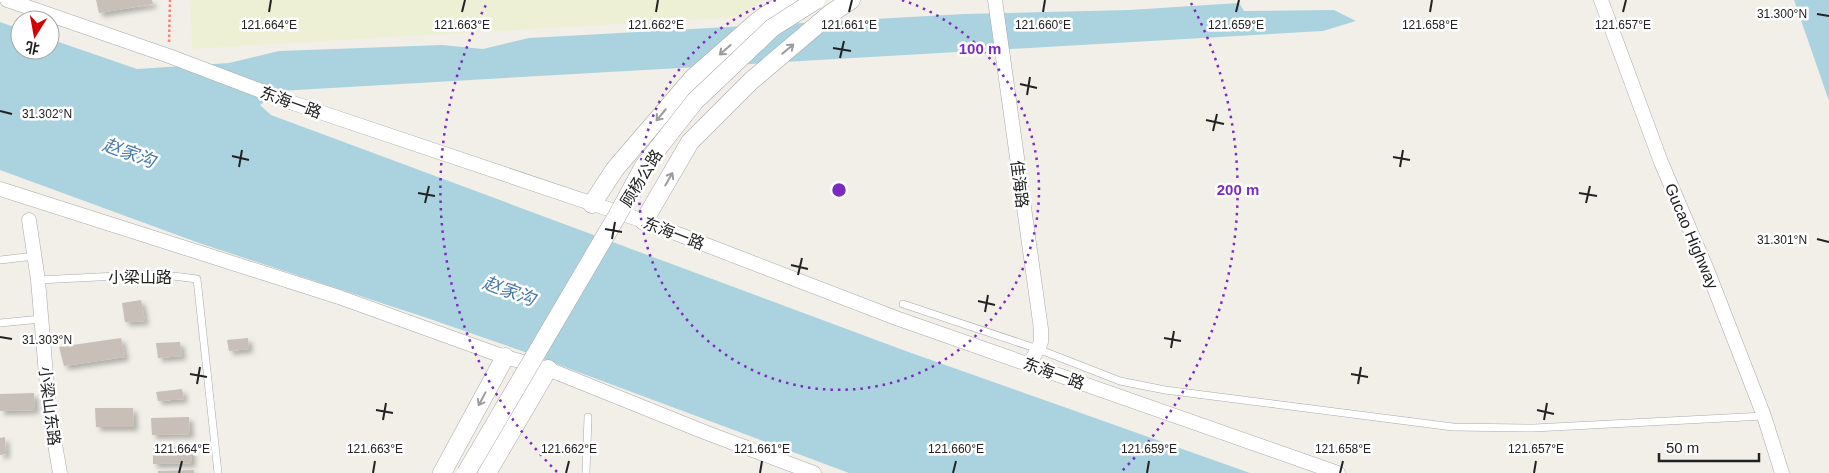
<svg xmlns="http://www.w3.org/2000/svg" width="1829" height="473" viewBox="0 0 1829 473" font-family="Helvetica,'Noto Sans SC',sans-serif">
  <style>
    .farmland { fill: #eef0d5 }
    .water { fill: #aad3df }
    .building { fill: #c7bfb8; filter: url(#shadow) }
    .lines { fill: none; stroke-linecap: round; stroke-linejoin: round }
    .service-casing { stroke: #a9a9a9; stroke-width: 8 }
    .minor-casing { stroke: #a9a9a9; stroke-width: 15 }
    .tertiary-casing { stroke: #a9a9a9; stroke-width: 19 }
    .path { stroke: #fa8072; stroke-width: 2.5; stroke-dasharray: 2.5 2.5; stroke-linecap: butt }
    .service { stroke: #fff; stroke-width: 7 }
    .minor { stroke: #fff; stroke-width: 14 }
    .tertiary { stroke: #fff; stroke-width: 18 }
    .tertiary-bridge-casing { stroke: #a9a9a9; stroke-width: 19; stroke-linecap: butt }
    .tertiary-bridge { stroke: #fff; stroke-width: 18 }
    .oneway { stroke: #9c9c9c }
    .ticks { fill: none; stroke: #222; stroke-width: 2 }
    .ring { fill: none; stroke: #7b2cbf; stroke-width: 2.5; stroke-dasharray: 2.5 5 }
    .labels { text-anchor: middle; stroke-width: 5; stroke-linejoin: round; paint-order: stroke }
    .street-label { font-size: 16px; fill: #222; stroke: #fff }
    .water-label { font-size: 18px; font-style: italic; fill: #4a7aab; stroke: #fff }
    .ticks-label { font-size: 12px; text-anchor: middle; fill: #222; stroke: #fff; stroke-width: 5; stroke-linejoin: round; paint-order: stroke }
    .centre { fill: #7b2cbf; stroke: #fff; stroke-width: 2.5 }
    .ring-label { font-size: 15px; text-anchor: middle; font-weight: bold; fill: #7b2cbf; stroke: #fff; stroke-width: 5; stroke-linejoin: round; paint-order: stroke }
  </style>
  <defs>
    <filter id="shadow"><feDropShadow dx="4" dy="4" stdDeviation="2.5" flood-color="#0004"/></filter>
  </defs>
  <rect width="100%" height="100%" fill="#f2efe9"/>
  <path class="farmland" d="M190 0H763L738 17 192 49Z"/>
  <g class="water">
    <path d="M1794 0H1829V101Z"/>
    <path d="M1239 3 1244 11 1334 10 1356 21 1323 31 279 91 260 105 271 115 903 350 1250 473H849L519 350 427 318 199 243 0 170V22L20 29V50H50V39L137 69 229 63 279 51 442 45 483 49 529 38 964 14 1129 10Z"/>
  </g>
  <g class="building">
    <path d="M96 0H152L153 4 99 13Z"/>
    <path d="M141 300 145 321 125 322 122 303Z"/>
    <path d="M121 338 125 357 64 366 59 347Z"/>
    <path d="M248 338 249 349 229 351 227 340Z"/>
    <path d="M180 342 182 356 158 358 156 343Z"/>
    <path d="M182 389 184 399 158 401 156 392Z"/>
    <path d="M34 393 35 410 0 411V394Z"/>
    <path d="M95 408H133L134 427H96Z"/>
    <path d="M189 417 190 434 152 435 151 418Z"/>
    <path d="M5 437 6 454 0 455V438Z"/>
    <path d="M191 446 192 463 153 464V448Z"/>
    <path d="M194 470V473H158V471Z"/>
  </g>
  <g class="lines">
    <defs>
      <g id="service">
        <path d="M0 260 35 256"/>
        <path d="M38 280 157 274 197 279 218 473"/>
        <path d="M903 304 1038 349 1120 381 1165 390 1453 427 1534 428 1764 416"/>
        <path d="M0 323 41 319"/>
        <path d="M586 473 588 417"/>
      </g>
      <g id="minor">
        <path d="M7 0 169 56 293 103 644 221 896 318 1338 473"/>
        <path d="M995 0 1041 329V342L1030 364"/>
        <path d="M1601 0 1661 162 1708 272 1764 416 1782 473"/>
        <path d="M0 189 339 297 505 357 548 369 707 433 814 473"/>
        <path d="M29 220 38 280 49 410 60 473"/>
      </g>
      <g id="tertiary">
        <path d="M592 204 615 169 693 78 758 21 788 0"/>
        <path d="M644 221 690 142 751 81 830 14 851 0"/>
        <path d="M442 473 505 357"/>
        <path d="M487 473 548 369"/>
      </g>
    </defs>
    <use href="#service" class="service-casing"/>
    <use href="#minor" class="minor-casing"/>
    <use href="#tertiary" class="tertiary-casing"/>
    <path class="path" d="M169 42 170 0"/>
    <use href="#service" class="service"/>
    <use href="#minor" class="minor"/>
    <use href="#tertiary" class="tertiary"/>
    <defs>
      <path id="tertiary-bridge" d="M466 473 617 216 644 166 695 101 772 28 816 0"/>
    </defs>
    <use href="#tertiary-bridge" class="tertiary-bridge-casing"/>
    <use href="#tertiary-bridge" class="tertiary-bridge"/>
  </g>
  <defs><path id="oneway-shaft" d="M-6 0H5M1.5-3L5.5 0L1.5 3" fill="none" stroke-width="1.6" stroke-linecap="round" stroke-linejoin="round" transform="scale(1.25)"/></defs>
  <g class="oneway">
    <use href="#oneway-shaft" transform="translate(788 49) rotate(-40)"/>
    <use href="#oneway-shaft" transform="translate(725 50) rotate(139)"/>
    <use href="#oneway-shaft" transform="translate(661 115) rotate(130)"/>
    <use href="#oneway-shaft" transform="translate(669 179) rotate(-60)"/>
    <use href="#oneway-shaft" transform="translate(482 399) rotate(118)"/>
  </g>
  <path class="ticks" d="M269 12 271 0M462 12 465 0M656 12 658 0M849 12 852 0M1043 12 1045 0M1236 12 1239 0M1430 12 1432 0M1623 12 1626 0M1817 14 1829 16M833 48 851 51M840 58 844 41M1020 84 1037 88M1027 95 1030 77M0 111 12 114M1206 120 1224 124M1213 131 1217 114M232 156 249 160M1393 157 1410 160M239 167 242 150M1400 167 1403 150M418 193 435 196M1579 193 1597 196M425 203 429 186M1586 203 1590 186M605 229 622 232M612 239 615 222M1817 239 1829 242M791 265 808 269M798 275 802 258M978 301 995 305M985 312 988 295M0 337 12 339M1164 338 1181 341M1171 348 1174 331M190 374 207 377M1351 374 1368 377M197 384 200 367M1358 384 1361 367M376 410 393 413M1537 410 1554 414M383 420 386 403M1544 420 1547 403M179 473 182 461M373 473 375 461M566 473 569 461M760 473 762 461M953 473 956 461M1147 473 1149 461M1340 473 1343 461M1534 473 1536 461"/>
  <g class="ring">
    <path d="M902 0A200 200 0 1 1 776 0"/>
    <path d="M557 472A399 399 0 0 1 487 3M1191 3A399 399 0 0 1 1121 472"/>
  </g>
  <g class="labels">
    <g class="street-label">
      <text transform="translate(291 102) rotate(20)" y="6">东海一路</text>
      <text transform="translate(641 178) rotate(-58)" y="6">顾杨公路</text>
      <text transform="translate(1020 184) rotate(83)" y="6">佳海路</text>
      <text transform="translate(674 233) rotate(21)" y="6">东海一路</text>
      <text transform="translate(1692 236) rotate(67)" y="6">Gucao Highway</text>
      <text x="140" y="283">小梁山路</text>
      <text transform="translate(1054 373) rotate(20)" y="6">东海一路</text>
      <text transform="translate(50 406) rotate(83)" y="6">小梁山东路</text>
    </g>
    <g class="water-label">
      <text transform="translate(129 153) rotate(20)" y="6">赵家沟</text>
      <text transform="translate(509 291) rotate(20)" y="6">赵家沟</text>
    </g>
  </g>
  <g class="ticks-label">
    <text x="1782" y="18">31.300°N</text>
    <text x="269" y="29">121.664°E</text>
    <text x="462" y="29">121.663°E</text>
    <text x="656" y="29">121.662°E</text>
    <text x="849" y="29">121.661°E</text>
    <text x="1043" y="29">121.660°E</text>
    <text x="1430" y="29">121.658°E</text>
    <text x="1623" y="29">121.657°E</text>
    <text x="1236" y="29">121.659°E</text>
    <text x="47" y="118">31.302°N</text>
    <text x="1782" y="244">31.301°N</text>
    <text x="47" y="344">31.303°N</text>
    <text x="182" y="453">121.664°E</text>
    <text x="375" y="453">121.663°E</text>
    <text x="569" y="453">121.662°E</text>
    <text x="762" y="453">121.661°E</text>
    <text x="956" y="453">121.660°E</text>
    <text x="1149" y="453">121.659°E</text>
    <text x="1343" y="453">121.658°E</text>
    <text x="1536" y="453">121.657°E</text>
  </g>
  <circle cx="839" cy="190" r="8" class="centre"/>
  <g class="ring-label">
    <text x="980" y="54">100 m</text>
    <text x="1238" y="195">200 m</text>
  </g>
  <g transform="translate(35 35) rotate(191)"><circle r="24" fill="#ffffff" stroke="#a7a7a7"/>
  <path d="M0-4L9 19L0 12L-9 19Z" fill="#d40000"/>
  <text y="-8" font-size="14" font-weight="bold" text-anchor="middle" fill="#222222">北</text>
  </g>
  <path d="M1659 453v8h100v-8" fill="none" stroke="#222222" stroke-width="2.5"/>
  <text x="1666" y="453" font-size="15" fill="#222222" stroke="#ffffff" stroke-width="4" paint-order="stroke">50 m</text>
</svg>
